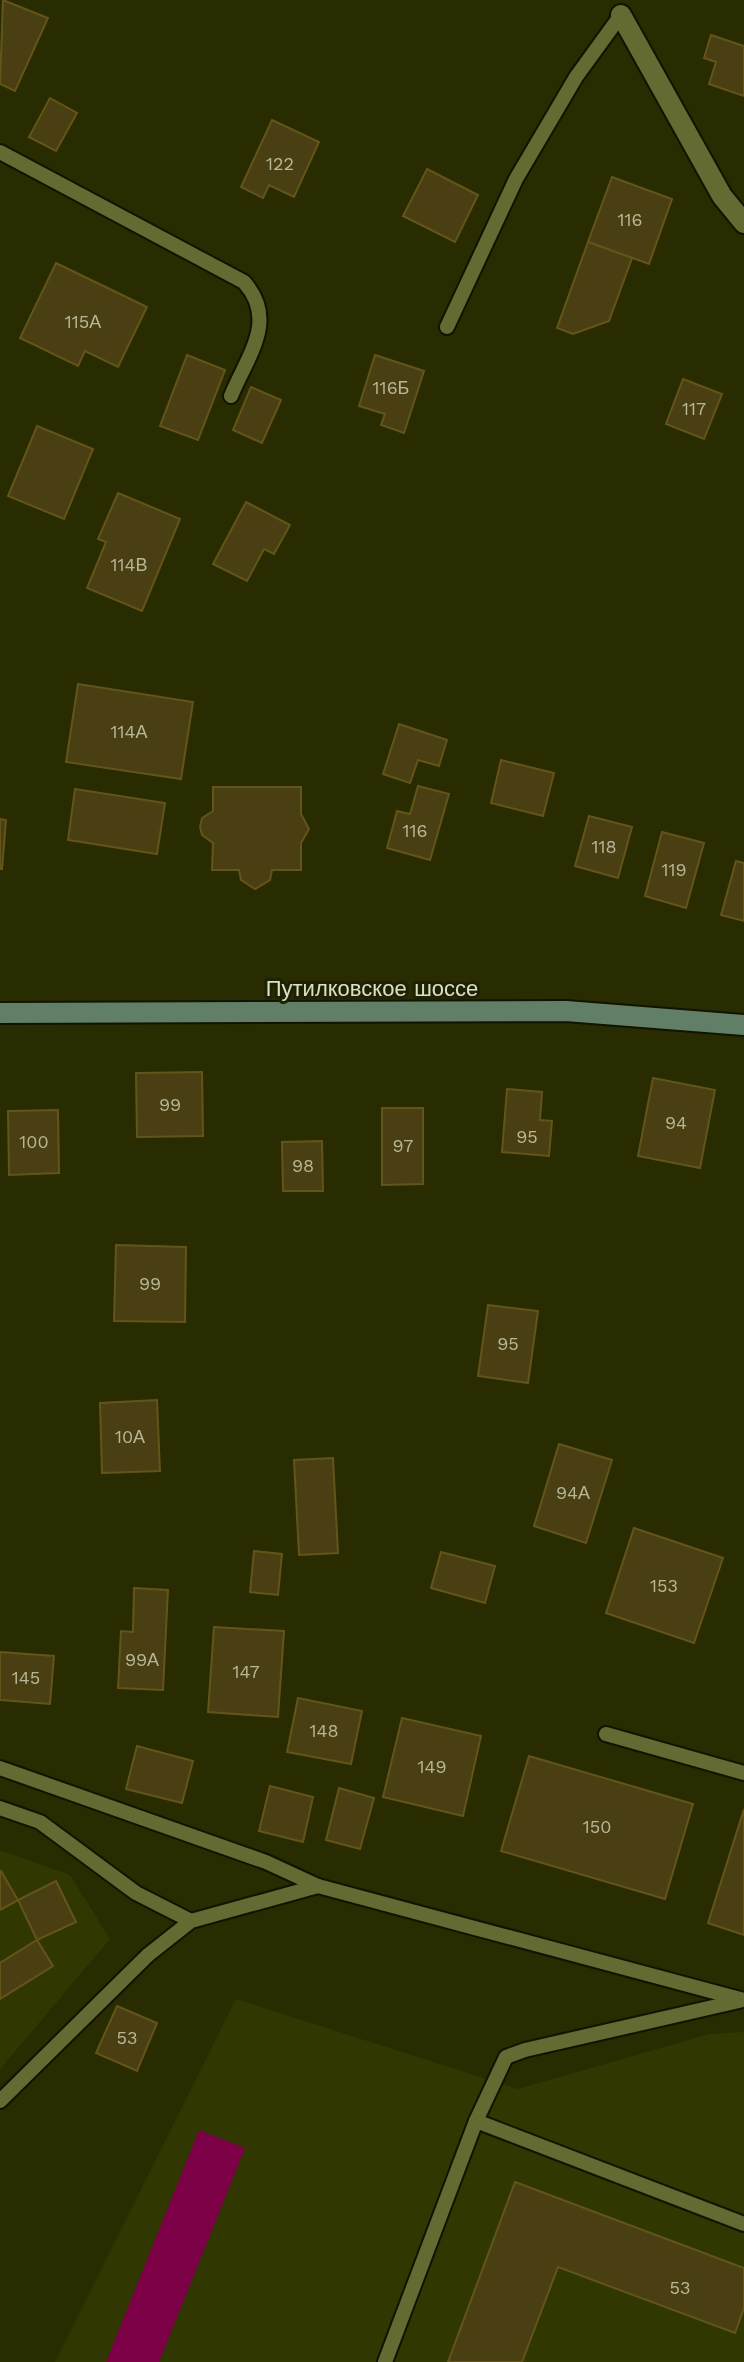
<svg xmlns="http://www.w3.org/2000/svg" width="744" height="2362" viewBox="0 0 744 2362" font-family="'Work Sans',sans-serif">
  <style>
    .built { fill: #313701 }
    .green { fill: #7b0045 }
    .building { fill: #4a3f12; stroke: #635519; stroke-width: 2 }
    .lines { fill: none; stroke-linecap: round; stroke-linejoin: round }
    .lane-casing { stroke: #111400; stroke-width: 18 }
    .street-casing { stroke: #111400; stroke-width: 24 }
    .secondary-casing { stroke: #111400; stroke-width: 24 }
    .lane { stroke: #636b33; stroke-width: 14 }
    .street { stroke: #636b33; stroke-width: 20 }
    .secondary { stroke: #617f66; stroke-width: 20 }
    .labels { text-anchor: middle; stroke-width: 6; stroke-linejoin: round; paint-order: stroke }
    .number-label { font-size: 18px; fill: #b7b897 }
    .street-label { font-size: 22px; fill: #dbe0c3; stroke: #1e2204 }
  </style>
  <rect width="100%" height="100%" fill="#282c00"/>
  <g class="built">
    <path d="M0 1850 70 1875 110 1939 0 2069Z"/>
    <path d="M236 1999 518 2089 709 2034 744 2032V2362H55Z"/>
  </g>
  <path class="green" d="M199 2130 245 2148 159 2362H106Z"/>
  <g class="building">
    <path d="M3 0 48 18 15 91 0 84Z"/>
    <path d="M711 35 744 46V96L709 84 716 62 704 58Z"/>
    <path d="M50 98 77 113 56 151 29 137Z"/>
    <path d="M272 120 319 142 294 197 269 185 263 198 241 187Z"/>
    <path d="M427 169 478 195 455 242 403 216Z"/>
    <path d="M612 177 672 199 649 264 588 242Z"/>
    <path d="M588 242 632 258 609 321 573 334 557 328Z"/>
    <path d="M56 263 147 307 118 367 85 351 78 366 20 338Z"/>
    <path d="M187 355 225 370 198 440 160 426Z"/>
    <path d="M375 355 424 371 404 433 381 425 385 414 359 406Z"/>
    <path d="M683 379 722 394 704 439 666 424Z"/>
    <path d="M251 387 281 400 262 443 233 430Z"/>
    <path d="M37 426 93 449 64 519 8 496Z"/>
    <path d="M118 493 180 519 142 611 87 588 106 542 98 539Z"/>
    <path d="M246 502 290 525 274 554 264 549 247 581 213 564Z"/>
    <path d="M78 684 193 702 181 779 66 762Z"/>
    <path d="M399 724 447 740 439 766 418 760 410 783 383 774Z"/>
    <path d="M501 760 554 773 543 816 491 803Z"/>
    <path d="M418 786 449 794 430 860 387 848 397 811 410 814Z"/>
    <path d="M213 787H301V814L309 829 301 843V870H272L270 880 255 889 241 880 239 870H212L213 843 202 835 200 827 202 818 213 811Z"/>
    <path d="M75 789 165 803 157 854 68 840Z"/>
    <path d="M589 816 632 827 618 878 575 866Z"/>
    <path d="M0 819 6 820 2 869H0Z"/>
    <path d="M662 832 704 843 686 908 645 896Z"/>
    <path d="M736 861 744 863V921L721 915Z"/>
    <path d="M202 1072 203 1136 137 1137 136 1073Z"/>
    <path d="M653 1078 715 1090 700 1168 638 1156Z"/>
    <path d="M507 1089 542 1092 540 1120 552 1121 549 1156 502 1152Z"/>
    <path d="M382 1108H423V1184L382 1185Z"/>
    <path d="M58 1110 59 1173 9 1175 8 1111Z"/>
    <path d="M322 1141 323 1191H283L282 1142Z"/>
    <path d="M116 1245 186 1247 185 1322 114 1321Z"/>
    <path d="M488 1305 538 1311 528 1383 478 1376Z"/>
    <path d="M157 1400 160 1471 102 1473 100 1403Z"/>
    <path d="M559 1444 612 1460 586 1543 534 1526Z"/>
    <path d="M333 1458 338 1553 299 1555 294 1460Z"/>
    <path d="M634 1528 723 1558 694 1643 606 1613Z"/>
    <path d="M254 1551 282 1554 278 1595 250 1592Z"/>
    <path d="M441 1552 495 1566 485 1603 431 1588Z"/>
    <path d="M134 1588 168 1590 163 1690 118 1688 121 1631 133 1632Z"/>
    <path d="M214 1627 284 1631 278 1717 208 1712Z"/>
    <path d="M0 1652 54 1656 50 1704 0 1700Z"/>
    <path d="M298 1698 362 1711 351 1764 287 1752Z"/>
    <path d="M402 1718 481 1736 463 1816 383 1797Z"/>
    <path d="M137 1746 193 1761 182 1803 126 1789Z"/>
    <path d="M529 1756 693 1804 665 1899 501 1851Z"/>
    <path d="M270 1786 313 1797 303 1842 259 1831Z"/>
    <path d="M339 1788 374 1798 360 1849 326 1840Z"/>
    <path d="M744 1809V1935L708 1923Z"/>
    <path d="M1 1871 18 1900 0 1910V1872Z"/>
    <path d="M56 1881 76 1922 37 1940 18 1900Z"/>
    <path d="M37 1940 53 1966 0 1999V1963Z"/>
    <path d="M117 2006 157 2023 137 2071 96 2053Z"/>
    <path d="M515 2182 744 2268V2308L735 2333 558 2267 522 2362H448Z"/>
  </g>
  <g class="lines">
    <defs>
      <g id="lane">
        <path d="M0 152 244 282C278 320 248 355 231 396"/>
        <path d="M447 327 516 179 576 77 621 15"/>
        <path d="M606 1734 744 1773"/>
        <path d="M0 1768 266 1862 318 1886"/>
        <path d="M0 1808 40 1822 136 1893 191 1921"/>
        <path d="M0 2101 148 1955 191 1921 318 1886 744 2000"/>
        <path d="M476 2121 744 2224"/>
        <path d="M385 2362 476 2121 506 2057 525 2050 739 2001"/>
      </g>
      <path id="street" d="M621 15 722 196 744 223"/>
      <path id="secondary" d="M0 1013 566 1011 744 1025"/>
    </defs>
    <use href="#lane" class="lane-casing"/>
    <use href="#street" class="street-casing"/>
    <use href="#secondary" class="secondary-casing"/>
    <use href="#lane" class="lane"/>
    <use href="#street" class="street"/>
    <use href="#secondary" class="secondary"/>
  </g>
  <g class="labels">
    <g class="number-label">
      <text x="280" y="170">122</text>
      <text x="630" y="226">116</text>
      <text x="83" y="328">115А</text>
      <text x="391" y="394">116Б</text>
      <text x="694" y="415">117</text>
      <text x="129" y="571">114В</text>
      <text x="129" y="738">114А</text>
      <text x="415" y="837">116</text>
      <text x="604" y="853">118</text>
      <text x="674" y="876">119</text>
      <text x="170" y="1111">99</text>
      <text x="676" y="1129">94</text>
      <text x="527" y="1143">95</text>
      <text x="34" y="1148">100</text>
      <text x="403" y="1152">97</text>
      <text x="303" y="1172">98</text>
      <text x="150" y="1290">99</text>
      <text x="508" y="1350">95</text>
      <text x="130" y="1443">10А</text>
      <text x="573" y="1499">94А</text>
      <text x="664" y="1592">153</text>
      <text x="142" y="1666">99А</text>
      <text x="246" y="1678">147</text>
      <text x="26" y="1684">145</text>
      <text x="324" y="1737">148</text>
      <text x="432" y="1773">149</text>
      <text x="597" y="1833">150</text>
      <text x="127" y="2044">53</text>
      <text x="680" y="2294">53</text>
    </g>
    <g class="street-label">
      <text x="372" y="996">Путилковское шоссе</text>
    </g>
  </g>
</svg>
